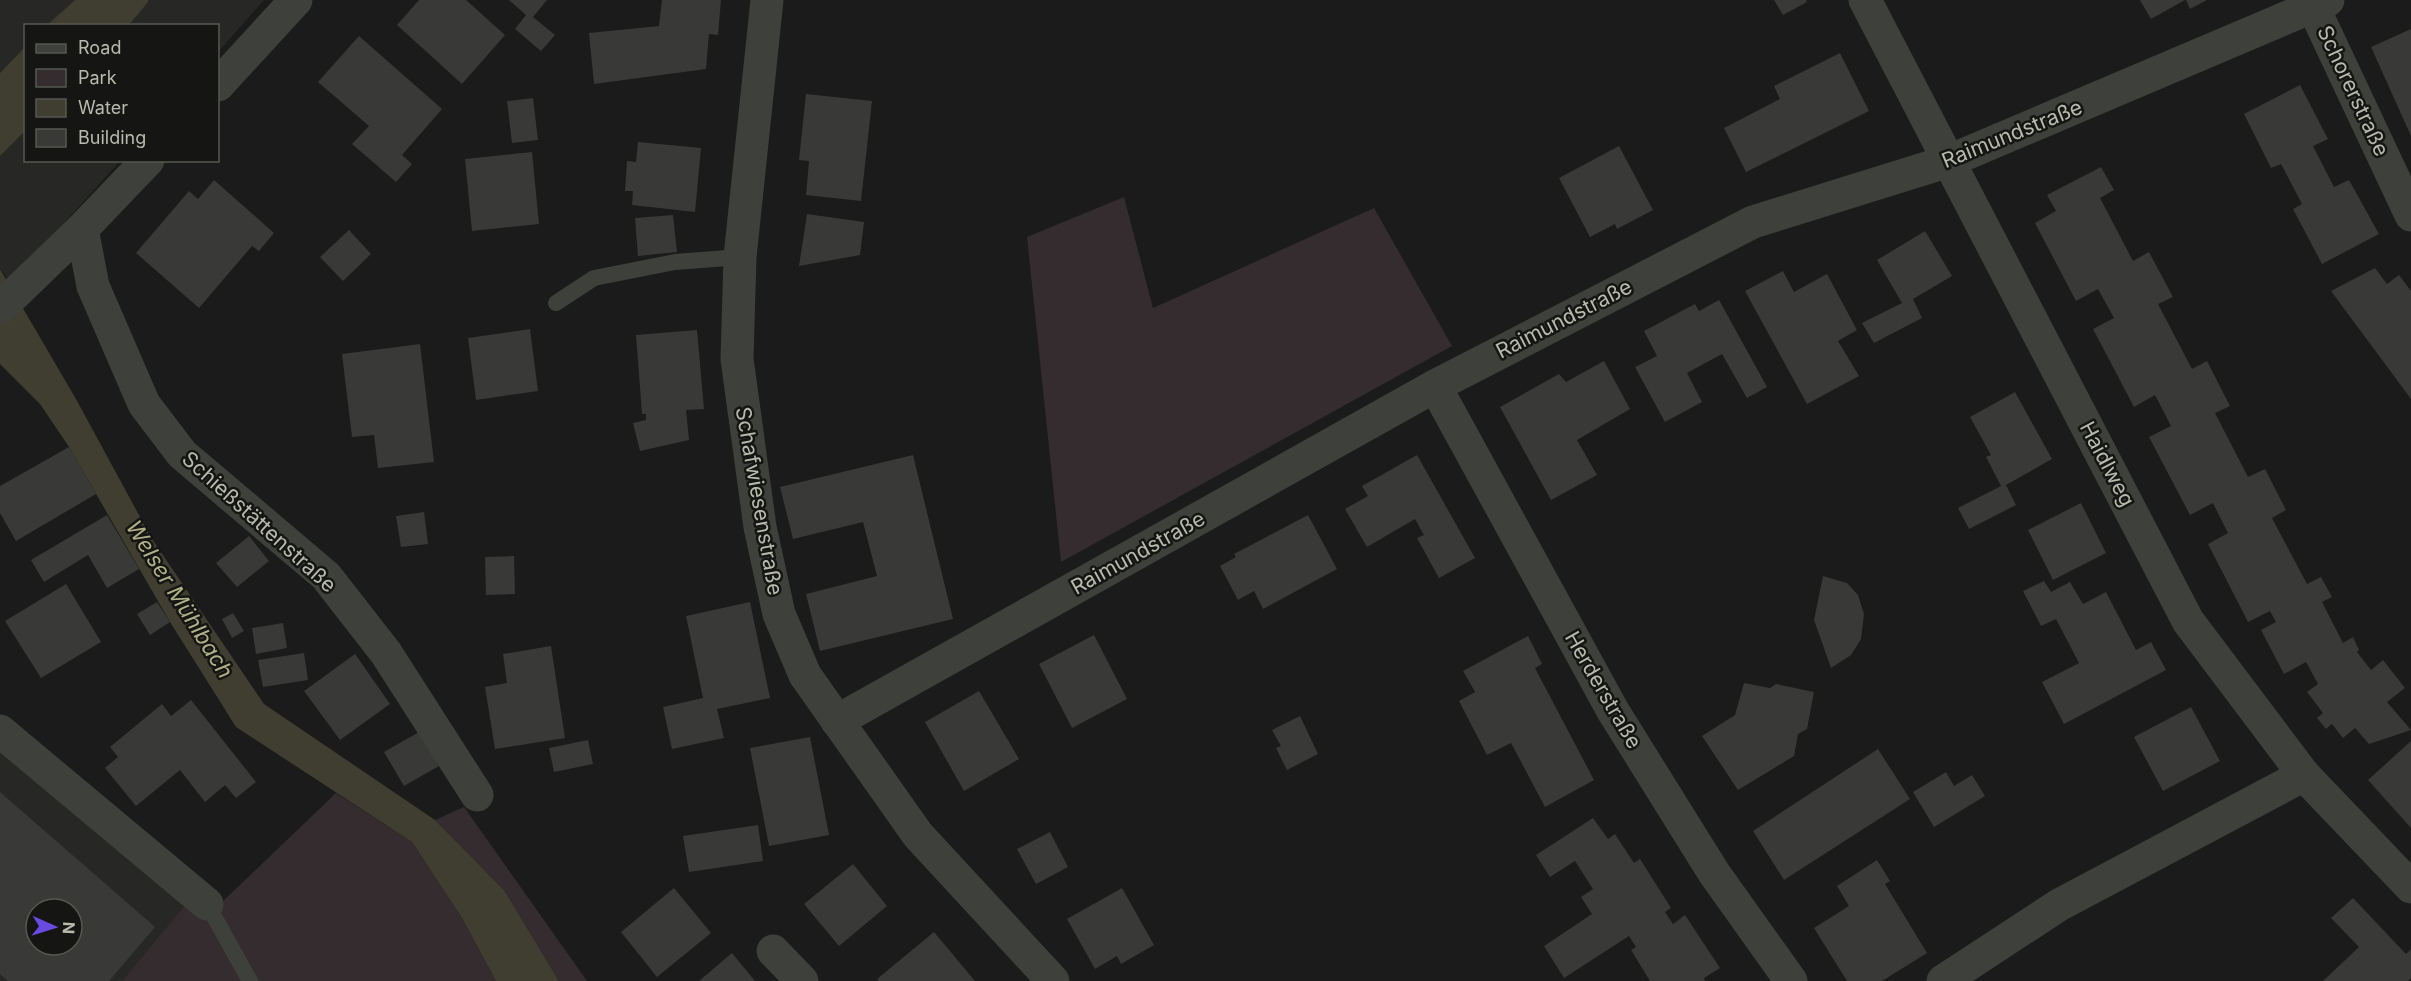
<svg xmlns="http://www.w3.org/2000/svg" width="2411" height="981" viewBox="0 0 2411 981" font-family="Inter,sans-serif">
  <style>
    .built { fill: #272826; fill-rule: evenodd }
    .green { fill: #352c2f }
    .water { fill: #3f3e30 }
    .building { fill: #393a37; fill-rule: evenodd }
    .lines { fill: none; stroke-linecap: round; stroke-linejoin: round }
    .lane { stroke: #3e403b; stroke-width: 16 }
    .street { stroke: #3e403b; stroke-width: 33 }
    .labels { text-anchor: middle; stroke-width: 5; stroke-linejoin: round; paint-order: stroke }
    .street-label { font-size: 21px; fill: #b7baad; stroke: #151614 }
    .water-label { font-size: 22px; font-style: italic; fill: #b1b188; stroke: #151614 }
  </style>
  <rect width="100%" height="100%" fill="#1a1b1a"/>
  <g class="built">
    <path d="M0 0H75L47 25 26 26 25 47 0 73Z"/>
    <path d="M148 0H264L218 52V26H129Z"/>
    <path d="M25 131 26 160 120 161 10 283 0 268V156Z"/>
    <path d="M0 746 189 900 122 981H0ZM36 909H72V945H36Z"/>
  </g>
  <g class="green">
    <path d="M1124 197 1153 308 1374 208 1452 346 1061 562 1027 237Z"/>
    <path d="M336 793 412 842 462 918 496 981H122L189 900 220 904Z"/>
    <path d="M464 807 587 981H559L504 890 435 820Z"/>
  </g>
  <g class="water">
    <path d="M75 0H148V2L129 25H47Z"/>
    <path d="M25 47V131L0 156V73Z"/>
    <path d="M0 269 76 399 152 539 264 704 435 820 504 890 559 981H496L462 918 412 842 236 727 170 622 69 447 40 404 0 364Z"/>
  </g>
  <g class="building">
    <path d="M419 0H466L505 35 462 84 397 25Z"/>
    <path d="M509 0H547L533 17 555 35 541 51 515 29 526 15Z"/>
    <path d="M662 0H721L718 35 709 34 706 69 594 84 589 33 659 26Z"/>
    <path d="M1774 0H1806L1807 2 1783 15Z"/>
    <path d="M2140 0H2185L2151 19Z"/>
    <path d="M2186 0H2207L2190 9Z"/>
    <path d="M2411 29V136L2371 47Z"/>
    <path d="M359 36 442 109 402 155 412 164 396 182 352 144 369 126 318 82Z"/>
    <path d="M1840 53 1869 111 1746 172 1724 128 1780 99 1774 86Z"/>
    <path d="M2300 85 2328 139 2313 146 2334 187 2349 180 2379 234 2322 264 2293 209 2302 204 2281 164 2271 168 2244 114Z"/>
    <path d="M806 94 872 101 861 201 806 195 809 161 799 160Z"/>
    <path d="M533 98 538 140 512 143 507 101Z"/>
    <path d="M638 142 701 148 695 212 632 205 633 191H625L627 161 636 162Z"/>
    <path d="M1619 146 1653 210 1617 229 1615 224 1590 237 1559 178Z"/>
    <path d="M532 152 539 224 472 231 465 159Z"/>
    <path d="M2101 167 2114 190 2100 198 2133 261 2149 252 2173 297 2158 304 2192 369 2207 361 2230 406 2215 413 2248 477 2265 469 2286 510 2272 518 2307 584 2321 577 2332 597 2322 602 2343 643 2353 637 2359 650 2357 652 2371 670 2383 660 2405 688 2387 702 2411 730 2369 744 2355 728 2343 738 2332 724 2326 729 2317 718 2323 713 2307 692 2318 684 2306 662 2284 674 2261 630 2276 622 2270 611 2248 622 2208 544 2228 533 2213 503 2190 515 2149 437 2171 426 2155 395 2134 407 2093 329 2114 318 2098 289 2076 301 2035 223 2056 211 2047 195Z"/>
    <path d="M214 180 274 233 259 251 252 246 199 308 136 253 189 191 198 199Z"/>
    <path d="M807 214 864 222 860 255 799 266Z"/>
    <path d="M673 215 677 252 638 256 635 218Z"/>
    <path d="M349 230 371 254 343 281 320 257Z"/>
    <path d="M1925 231 1952 276 1913 299 1922 318 1874 343 1862 323 1902 303 1877 260Z"/>
    <path d="M2375 268 2387 284 2399 275 2411 291V399L2331 291Z"/>
    <path d="M1783 271 1794 292 1827 274 1857 330 1838 341 1859 376 1807 404 1745 291Z"/>
    <path d="M1719 300 1767 387 1747 398 1722 354 1687 373 1702 402 1665 422 1635 367 1657 356 1644 331 1695 304 1699 311Z"/>
    <path d="M530 329 538 391 476 400 468 338Z"/>
    <path d="M697 330 704 409 686 410 689 440 640 451 633 423 646 420V414H642L636 335Z"/>
    <path d="M420 344 434 462 378 468 374 435 352 437 342 354Z"/>
    <path d="M1604 361 1630 409 1577 440 1597 475 1551 500 1500 407 1559 374 1566 382Z"/>
    <path d="M2015 392 2052 459 2006 485 2016 505 1969 529 1958 508 2001 486 1986 457 1991 455 1970 417Z"/>
    <path d="M69 447 96 494 16 541 0 513V486Z"/>
    <path d="M913 455 953 619 820 651 806 594 877 576 863 522 793 539 780 487Z"/>
    <path d="M1417 455 1475 558 1439 578 1417 538 1424 535 1415 519 1367 547 1345 509 1368 496 1362 486Z"/>
    <path d="M2081 503 2106 553 2053 580 2028 530Z"/>
    <path d="M424 512 428 544 401 547 396 516Z"/>
    <path d="M107 515 139 569 107 588 88 555 44 582 31 560Z"/>
    <path d="M1308 515 1337 569 1263 609 1254 591 1238 600 1220 566 1236 557 1234 554Z"/>
    <path d="M249 536 269 561 237 587 216 563Z"/>
    <path d="M514 556 515 594 486 595 485 557Z"/>
    <path d="M1823 576 1847 583 1858 595 1864 614 1861 639 1851 655 1831 668 1814 620Z"/>
    <path d="M2044 581 2051 592 2070 582 2083 604 2106 592 2136 650 2151 642 2166 670 2064 724 2042 682 2079 663 2056 619 2041 626 2023 591Z"/>
    <path d="M66 584 101 642 41 678 5 621Z"/>
    <path d="M157 602 170 622 150 635 137 614Z"/>
    <path d="M750 602 770 698 717 709 724 738 672 749 663 707 703 698 686 616Z"/>
    <path d="M233 613 244 631 232 638 222 619Z"/>
    <path d="M283 623 287 648 256 654 252 628Z"/>
    <path d="M1094 635 1127 699 1072 728 1039 664Z"/>
    <path d="M1528 636 1542 664 1535 668 1594 780 1545 807 1511 743 1487 755 1459 701 1475 692 1463 671Z"/>
    <path d="M551 646 565 738 495 749 485 687 507 683 503 654Z"/>
    <path d="M304 653 308 680 263 687 258 660Z"/>
    <path d="M355 654 390 704 340 740 304 691Z"/>
    <path d="M1744 683 1770 688 1776 684 1814 692 1807 729 1798 734 1794 756 1738 790 1702 736 1735 715Z"/>
    <path d="M979 691 1019 759 964 791 925 722Z"/>
    <path d="M191 700 256 782 236 798 225 785 205 802 180 770 136 806 105 768 118 757 110 747 162 704 171 716Z"/>
    <path d="M2191 707 2220 761 2163 791 2134 737Z"/>
    <path d="M1300 716 1318 754 1287 770 1276 748 1281 746 1272 730Z"/>
    <path d="M419 732 439 766 404 786 384 752Z"/>
    <path d="M810 737 829 835 769 846 750 748Z"/>
    <path d="M588 740 593 764 554 772 549 748Z"/>
    <path d="M2411 741V828L2368 780Z"/>
    <path d="M1878 749 1910 799 1784 880 1753 831Z"/>
    <path d="M1946 772 1954 786 1972 775 1985 796 1934 827 1913 792Z"/>
    <path d="M0 792 155 927 109 981H8L0 974ZM36 909H72V945H36Z"/>
    <path d="M1593 818 1608 839 1615 834 1634 863 1640 859 1671 908 1665 912 1673 924 1685 915 1720 968 1704 978 1705 981H1650L1631 950 1636 947 1629 936 1564 978 1544 946 1592 914 1581 897 1593 889 1575 861 1550 877 1536 855Z"/>
    <path d="M758 825 763 861 689 872 683 836Z"/>
    <path d="M1050 832 1068 867 1036 884 1017 849Z"/>
    <path d="M1877 860 1890 881 1885 884 1927 953 1882 981H1847L1814 928 1849 906 1837 886Z"/>
    <path d="M853 864 887 906 839 946 804 904Z"/>
    <path d="M674 888 711 933 657 977 621 932Z"/>
    <path d="M1122 888 1154 945 1121 964 1117 956 1095 969 1067 919Z"/>
    <path d="M2353 898 2406 954 2411 949V978L2408 981H2323L2359 947 2331 918Z"/>
    <path d="M934 932 975 981H879L877 979Z"/>
    <path d="M732 953 755 981H699Z"/>
  </g>
  <g class="lines">
    <g class="lane">
      <path d="M556 303 594 278 675 262 740 257"/>
      <path d="M207 904 250 981"/>
    </g>
    <g class="street">
      <path d="M767 0 740 257 737 359 760 527 779 614 805 675 918 835 1053 981"/>
      <path d="M1865 0 2188 621 2304 775 2411 887"/>
      <path d="M2310 0 2411 215"/>
      <path d="M218 85 296 0"/>
      <path d="M148 160 82 229 93 286 144 404 182 454 326 576 386 653 477 795"/>
      <path d="M0 308 82 229"/>
      <path d="M1435 386 1613 711 1714 873 1791 981"/>
      <path d="M837 721 1435 386 1753 222 1949 161 2328 0"/>
      <path d="M0 731 207 904"/>
      <path d="M773 951 802 981"/>
      <path d="M1943 981 2059 905 2304 775"/>
    </g>
  </g>
  <g class="labels">
    <g class="street-label">
      <text transform="translate(2353 91) rotate(65)" y="7">Schorerstraße</text>
      <text transform="translate(2012 134) rotate(-22)" y="7">Raimundstraße</text>
      <text transform="translate(1564 319) rotate(-27)" y="7">Raimundstraße</text>
      <text transform="translate(2107 464) rotate(62)" y="7">Haidlweg</text>
      <text transform="translate(759 501) rotate(80)" y="7">Schafwiesenstraße</text>
      <text transform="translate(259 522) rotate(42)" y="7">Schießstättenstraße</text>
      <text transform="translate(1138 553) rotate(-29)" y="7">Raimundstraße</text>
      <text transform="translate(1603 690) rotate(60)" y="7">Herderstraße</text>
    </g>
    <g class="water-label">
      <text transform="translate(180 599) rotate(58)" y="8">Welser Mühlbach</text>
    </g>
  </g>
  <rect x="24" y="24" width="195" height="138" fill="#151614" stroke="#565851" stroke-width="1.5"/>
  <rect x="36" y="44" width="30" height="9" fill="#3e403b" stroke="#565851" stroke-width="1.5"/>
  <text x="78" y="54" font-size="18" fill="#b7baad">Road</text>
  <rect x="36" y="69" width="30" height="18" fill="#352c2f" stroke="#565851" stroke-width="1.5"/>
  <text x="78" y="84" font-size="18" fill="#b7baad">Park</text>
  <rect x="36" y="99" width="30" height="18" fill="#3f3e30" stroke="#565851" stroke-width="1.5"/>
  <text x="78" y="114" font-size="18" fill="#b7baad">Water</text>
  <rect x="36" y="129" width="30" height="18" fill="#393a37" stroke="#565851" stroke-width="1.5"/>
  <text x="78" y="144" font-size="18" fill="#b7baad">Building</text>
  <g transform="translate(54 927) rotate(93)"><circle r="28" fill="#151614" stroke="#565851" stroke-width="1.5"/>
  <path d="M0-4.5L10 22L0 15L-10 22Z" fill="#694ae3"/>
  <text y="-9" font-size="16" font-weight="bold" text-anchor="middle" fill="#b7baad">N</text>
  </g>
</svg>
